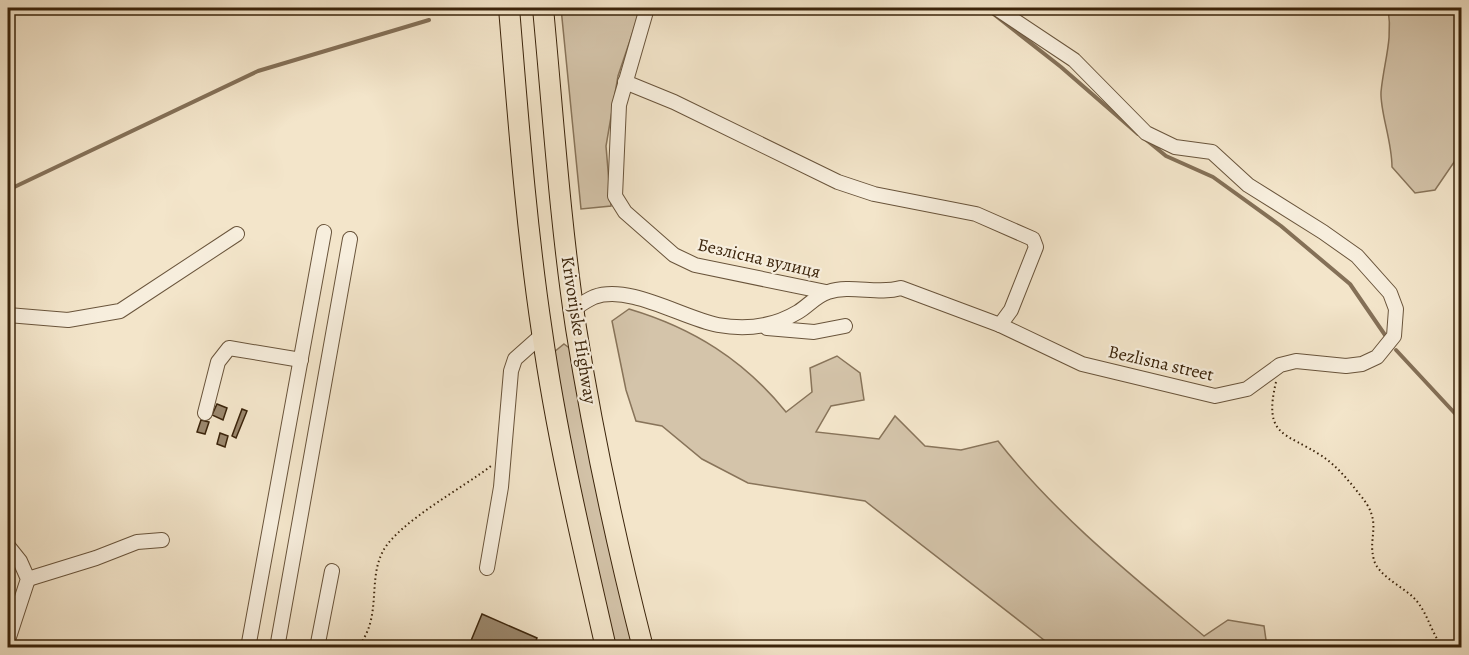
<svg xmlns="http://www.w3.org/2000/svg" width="1469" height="655" viewBox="0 0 1469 655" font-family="Alegreya,serif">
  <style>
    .green { fill: #d4c4aa; stroke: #88745a; stroke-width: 1.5 }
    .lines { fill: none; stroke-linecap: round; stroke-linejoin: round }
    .stream { stroke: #847057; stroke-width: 4 }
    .building { fill: #9b886e; stroke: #3b240b; stroke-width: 1.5 }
    .minor-casing { stroke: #69543b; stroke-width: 16 }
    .highway-casing { stroke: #3b240b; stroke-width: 22 }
    .path { stroke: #3b240b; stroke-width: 2; stroke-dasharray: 1.5 3; stroke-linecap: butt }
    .minor { stroke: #f7eedd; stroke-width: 14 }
    .highway { stroke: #f3e5ca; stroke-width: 20 }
    .labels { text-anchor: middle; stroke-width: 4.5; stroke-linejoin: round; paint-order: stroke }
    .street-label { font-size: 18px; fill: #3b240b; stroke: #f7eedd }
  </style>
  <rect width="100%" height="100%" fill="#f3e5ca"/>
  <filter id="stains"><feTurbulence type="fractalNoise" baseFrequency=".00333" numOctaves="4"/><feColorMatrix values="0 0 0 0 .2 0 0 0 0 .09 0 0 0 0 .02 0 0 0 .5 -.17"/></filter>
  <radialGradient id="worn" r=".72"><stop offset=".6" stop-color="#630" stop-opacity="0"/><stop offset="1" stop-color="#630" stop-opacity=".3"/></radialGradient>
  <g class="green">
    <path d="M561 8H641L618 76 606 146 611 206 581 209Z"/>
    <path d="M1388 8H1461V152L1435 190 1415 193 1392 167C1392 141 1380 112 1381 92 1384 61 1393 40 1388 8Z"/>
    <path d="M629 309C693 328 744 360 786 412L812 392 810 368 837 356 860 373 864 400 831 406 816 432 879 439 895 416 925 446 961 450 998 441C1057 516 1131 575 1204 636L1228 620 1264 626 1267 647H1053L865 501 748 483 702 459 662 426 636 421 626 390 612 321Z"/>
    <path d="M564 344 572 350 635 647H614L570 464 554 352Z"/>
  </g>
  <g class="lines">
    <g class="stream">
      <path d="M986 8 1061 67 1138 134"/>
      <path d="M1144 138 1166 156 1213 177 1281 226 1350 284 1385 335"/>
      <path d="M8 190 258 71 429 20"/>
      <path d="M1396 350 1462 421"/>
    </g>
  </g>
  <g class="building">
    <path d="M217 404 227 408 223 420 212 415Z"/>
    <path d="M242 409 247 411 236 438 232 436Z"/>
    <path d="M201 420 209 422 205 434 197 432Z"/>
    <path d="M220 433 228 436 225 447 217 444Z"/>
    <path d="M482 614 537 638 533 648H468Z"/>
  </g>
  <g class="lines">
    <defs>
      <g id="minor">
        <path d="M647 8 619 105 615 196 625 212 674 255 695 265 826 292"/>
        <path d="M625 82 674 102 838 182 874 194 976 214 1033 239 1036 247 1011 310 1000 325"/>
        <path d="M574 309C580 305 587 300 594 297 630 284 682 318 718 325 746 330 773 327 798 312 808 306 817 295 828 292 851 284 878 295 901 288L1000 325 1082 364 1215 396 1247 389 1280 365 1296 361 1346 366 1362 364 1377 357 1394 336 1396 309 1390 293 1357 256 1323 232 1248 185 1212 152 1175 147 1146 133 1074 60 996 8"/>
        <path d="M8 315 68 320 120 311 237 234"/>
        <path d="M767 328 814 332 845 326"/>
        <path d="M205 413 218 362 229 348 301 360"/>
        <path d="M8 546 20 561 28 579 8 640"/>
        <path d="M487 568 501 487 511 371 515 359 542 335"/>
        <path d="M28 579 96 558 137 542 162 540"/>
        <path d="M248 648 324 232"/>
        <path d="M277 648 350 239"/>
        <path d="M317 648 332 571"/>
      </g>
      <g id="highway">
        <path d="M509 8C518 116 526 225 542 332 557 438 582 543 606 648"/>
        <path d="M543 8C553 114 560 222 576 328 593 436 616 542 643 648"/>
      </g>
    </defs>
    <use href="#minor" class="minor-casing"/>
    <use href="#highway" class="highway-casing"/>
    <g class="path">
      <path d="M1276 382C1263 437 1285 432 1322 456 1336 465 1350 482 1360 495 1384 523 1367 535 1374 560 1378 575 1401 586 1413 597 1428 612 1430 631 1443 648"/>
      <path d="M357 648C383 618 367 581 383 551 399 522 464 487 491 466"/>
    </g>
    <use href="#minor" class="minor"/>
    <use href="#highway" class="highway"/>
  </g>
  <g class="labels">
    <g class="street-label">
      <text transform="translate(759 258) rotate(13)" y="6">Безлісна вулиця</text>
      <text transform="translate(579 330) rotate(81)" y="6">Krivorijske Highway</text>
      <text transform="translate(1161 363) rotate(13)" y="6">Bezlisna street</text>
    </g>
  </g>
  <rect width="1469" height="655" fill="none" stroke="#f3e5ca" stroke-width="30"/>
  <rect x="9" y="9" width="1451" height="637" fill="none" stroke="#3b240b" stroke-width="3"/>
  <rect x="15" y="15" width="1439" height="625" fill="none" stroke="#3b240b" stroke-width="1.5"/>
  <rect width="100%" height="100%" filter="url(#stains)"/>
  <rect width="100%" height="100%" fill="url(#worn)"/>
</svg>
